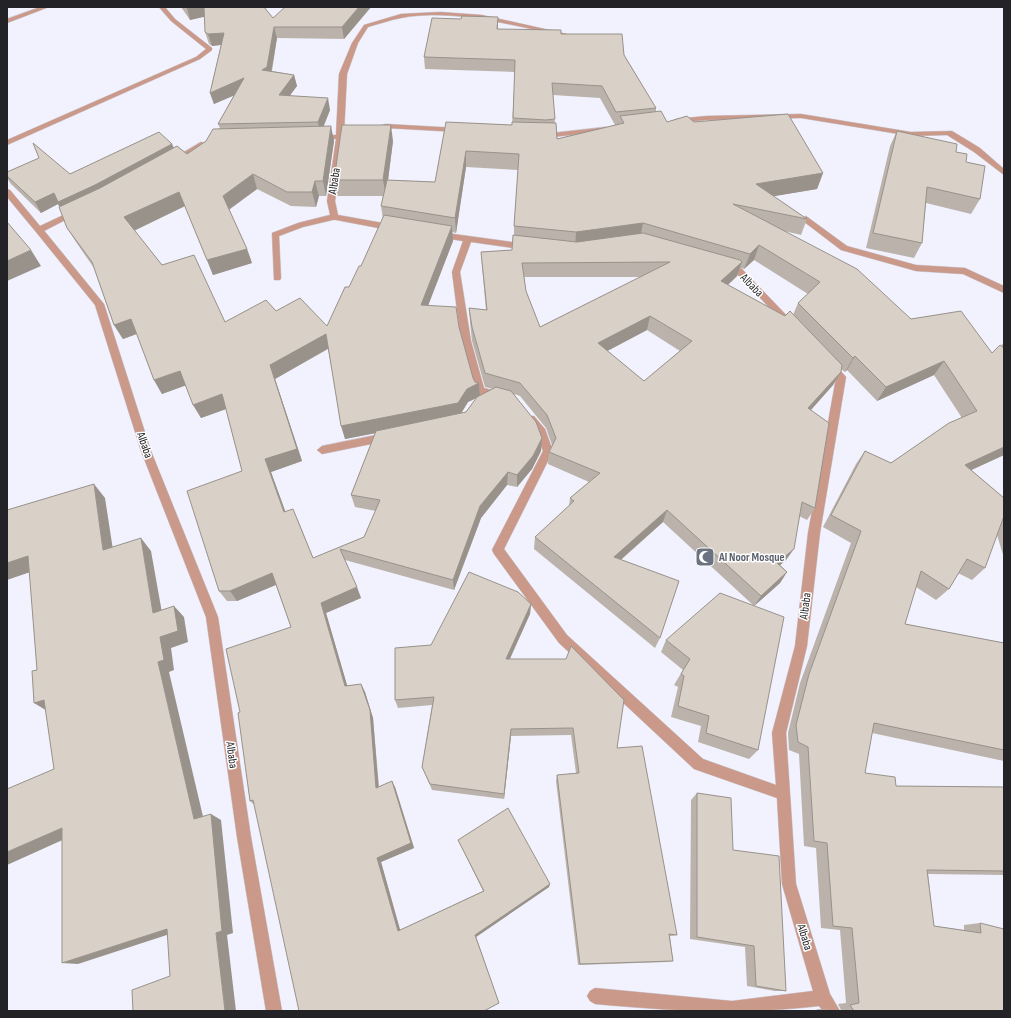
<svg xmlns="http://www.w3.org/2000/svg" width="1011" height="1018" viewBox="0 0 1011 1018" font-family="'Sofia Sans Condensed',sans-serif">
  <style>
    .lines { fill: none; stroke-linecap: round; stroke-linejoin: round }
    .service-casing { stroke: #cccdd7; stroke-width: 1 }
    .minor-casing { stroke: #cccdd7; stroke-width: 1 }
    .tertiary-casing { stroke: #cccdd7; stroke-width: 1 }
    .service { fill: #ca998a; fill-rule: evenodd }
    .minor { fill: #ca998a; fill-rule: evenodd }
    .tertiary { fill: #ca998a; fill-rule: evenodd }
    .wall { fill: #bbb3ab; fill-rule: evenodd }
    .shaded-wall { fill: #98928b }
    .building { fill: #d9d0c7; stroke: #98928b; fill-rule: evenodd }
    .labels { text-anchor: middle; stroke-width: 3; stroke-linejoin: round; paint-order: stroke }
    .street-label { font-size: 12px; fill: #232327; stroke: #fff }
    .worship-label { font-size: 12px; font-weight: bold; fill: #5b616d; stroke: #fff; text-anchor: start }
  </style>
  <rect width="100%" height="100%" fill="#f1f2fe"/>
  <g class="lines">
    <defs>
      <path id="service" d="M334 214 337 215V219L303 227 279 236 281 278 280 280H274L272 233 298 223Z"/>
      <g id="minor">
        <path d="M40 7H49L7 23V19Z"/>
        <path d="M159 7H165L175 19 212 48V50L200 59 7 145V140L196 57 206 49 171 21Z"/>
        <path d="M440 12 482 15 567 34 564 36C514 26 452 8 401 18 390 20 379 24 368 27L358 43 347 74 344 133H347L351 135 344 138 335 201 338 215 394 225 398 228 394 231 331 219 327 201 336 139H320L316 137 320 135H336L339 74 352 43 364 25 401 14Z"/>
        <path d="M801 114 911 132 952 131 980 148 1004 169V175L974 152 947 135 911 136 801 118 706 120 676 123 672 121 676 119 706 116Z"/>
        <path d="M386 124 458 128 462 130 458 132 386 128 376 130 372 128Z"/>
        <path d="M606 127 610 129 609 131 543 138 539 136 543 134Z"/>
        <path d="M201 142 208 144 176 163 169 161Z"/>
        <path d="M7 189 10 190 40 226 74 210H80L81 212 42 232H36L7 197Z"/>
        <path d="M806 216 847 246 916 265 965 268 1004 286V293L963 274 916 271 841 250 803 221 802 219Z"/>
        <path d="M439 232 527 244 531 247 527 250 471 242 460 272 471 341 484 388 503 393 504 396 503 399C496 401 479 397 475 391L461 341 452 272 463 241 436 237 435 235Z"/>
        <path d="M726 264 742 269 792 321V325H786L736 273 723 269 722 267Z"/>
        <path d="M829 360 832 361 846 377 820 533 807 646 786 733 796 884 830 994 840 1011H823L819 1006C745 1015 670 1011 595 1004L590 1001 587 996 590 991 595 988 732 1001 813 991 782 884 777 798 694 769 559 643 494 554 492 550 494 546 543 451 537 434 525 419 526 416H534L545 429 553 451 504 549 567 635 703 759 776 785 772 733 795 646 808 533 836 378 824 364Z"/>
        <path d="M386 433 391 437 386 441 322 454 317 450 322 446Z"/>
      </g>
      <path id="tertiary" d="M39 227 42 228 104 304 151 451 218 617 251 837 282 1011H266L237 837 206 617 141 451 95 305 36 232V228Z"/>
    </defs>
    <use href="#service" class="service-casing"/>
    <use href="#minor" class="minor-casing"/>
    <use href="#tertiary" class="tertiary-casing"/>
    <use href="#service" class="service"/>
    <use href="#minor" class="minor"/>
    <use href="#tertiary" class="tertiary"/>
  </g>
  <g class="wall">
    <path d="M181 7H264L273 18 371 7 344 39 277 38 272 71 294 75 297 86 290 95 330 110 324 126 334 141 326 196H319L316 207 291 206 257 189 229 210 247 249 252 263 213 275 185 206 134 231 162 265 225 322 276 311 327 326 361 266 383 219 381 206 383 196H337L334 180 393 141 388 180 435 182 446 122 512 125 515 72 425 69 424 57 461 19 498 17V29L561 34 624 55 656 108V112L667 122H694L823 173 817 189 773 196 807 219 801 235 784 231 911 319 992 353 1001 346 1004 342V455L971 470 1004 498V558L997 535 985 568 972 580 958 573 949 589 936 600 916 587 905 624 1004 643V761L872 733 865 773 896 786 1004 787V875L928 874 934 926 964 930V925L980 923 1004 1011H841V1010L838 1004 846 1003 840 930 821 928 816 848 804 846 799 754 789 750 788 733 800 683 851 543 823 527 856 464 865 451 891 463 962 418 934 375 877 401 847 370 845 372 841 369V372L833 385 811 410 815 508 807 520 799 516 786 560 780 565 787 572 780 583 754 606 758 750 749 759 698 742 701 726 671 717 678 687 674 685 683 670 661 652 666 640 753 605 663 522 621 560 660 638 655 648 534 549 535 537 569 506 570 498 589 482 548 464 549 452 552 445 546 428 520 396 514 394 542 438 541 451 532 469 517 487 507 485 481 518 454 590 345 560 361 598 326 613 347 686 361 684 365 692 373 718 379 786 395 787 414 848 381 862 400 930 483 891 460 844 458 840 550 884 549 887 476 937 499 1003 484 1011 250 801 240 712 291 627 276 585 237 601H227L219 591 242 471 226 409 201 418 185 385 162 394 154 380 137 334 123 339 114 325 94 268 76 242 67 228 58 204 41 213 11 184 7 178V172L70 174 172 144 174 148 187 154 206 141 220 128 218 124 234 95 214 104 210 93 221 45 212 46 209 44 205 32V16L190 20ZM553 95 600 98 615 125 557 139 555 123ZM466 167 518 170 514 226V235L512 250 481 252 482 266 486 310 469 308 470 322 472 341 485 387 493 389 480 396 479 383 475 382 473 378 459 327 428 305 453 241 452 232 456 233ZM754 260 808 294 798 303 793 315 785 316 728 285 737 276 740 268 744 269ZM524 277H641L540 327 526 291ZM647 330 680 351 644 381 607 351ZM328 349 345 439 375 433 351 495 355 507 376 511 364 537 313 558 298 520 285 512 271 472 302 461 275 379ZM477 398 466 412 461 413 468 402Z"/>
    <path d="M897 131 956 152 966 162 980 199 971 214 926 203 922 243 914 258 866 248 890 146Z"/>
    <path d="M531 604 530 614 510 659 617 748 677 935 672 936H670L673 961 667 962 578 965 556 781 557 775 576 773 571 735 511 736 504 799 432 790 422 767 432 705 398 708 395 700 431 645Z"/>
    <path d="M697 793 786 991H775L747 986 745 947 690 939 691 800Z"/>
    <path d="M819 1009 831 1010 833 1011H811Z"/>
  </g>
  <g class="shaded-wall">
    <path d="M192 7H205L208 16 190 20 187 8Z"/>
    <path d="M359 7H371L344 39 342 27Z"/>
    <path d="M498 17V29H497Z"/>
    <path d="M274 27 277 38 270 79 262 70Z"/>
    <path d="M224 33 227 44 212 46 208 34Z"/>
    <path d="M294 75 297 86 282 106 279 95Z"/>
    <path d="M244 78 247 90 214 104 210 93Z"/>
    <path d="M328 98 330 110 320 134 318 122Z"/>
    <path d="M391 125 393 141 386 196 383 180Z"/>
    <path d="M331 126 334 141 326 196 323 181Z"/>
    <path d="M172 144 176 154 64 213 58 204 41 213 35 202 54 193Z"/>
    <path d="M466 151V167L456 233 455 218Z"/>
    <path d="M823 173 817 189 751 200 756 184Z"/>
    <path d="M253 174 257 189 228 210 223 196Z"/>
    <path d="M315 181 319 196 316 207 312 192Z"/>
    <path d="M179 192 185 206 131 232 124 217Z"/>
    <path d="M643 223 640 239 575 247 576 232Z"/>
    <path d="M452 226 453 241 423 319 421 305Z"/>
    <path d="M759 245 754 260 744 269 750 254Z"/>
    <path d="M247 249 252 263 213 275 207 260Z"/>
    <path d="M31 250 41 266 7 281V261Z"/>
    <path d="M742 262 737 276 717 295 721 281Z"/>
    <path d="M650 316 647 330 596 357 598 343Z"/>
    <path d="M131 319 139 333 123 339 114 325Z"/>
    <path d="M326 334 329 348 275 379 302 461 271 472 290 524 284 512 265 459 270 365Z"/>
    <path d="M855 356 847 370 845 372 853 358Z"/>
    <path d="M944 361 934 375 877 401 886 387Z"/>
    <path d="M180 371 187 385 162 394 154 380Z"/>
    <path d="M841 372 833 385 801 421 808 408Z"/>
    <path d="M479 383 480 396 468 402 459 417 345 439 341 426 467 389Z"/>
    <path d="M222 394 229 408 201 418 193 405Z"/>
    <path d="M542 438 541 451 532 469 517 487V475Z"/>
    <path d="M1004 447V455L954 478 965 465Z"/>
    <path d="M508 472 507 485 481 518 454 590 453 580 480 506Z"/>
    <path d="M94 484 105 498 115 563 103 550Z"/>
    <path d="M667 510 663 522 611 568 614 557Z"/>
    <path d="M141 538 151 551 164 624 153 613Z"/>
    <path d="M794 549 786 560 770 574 777 563Z"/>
    <path d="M28 556 42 568 7 580V563Z"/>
    <path d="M787 572 780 583 754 606 761 596Z"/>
    <path d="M272 573 278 584 237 601 230 591Z"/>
    <path d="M357 587 361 598 326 613 350 695 345 686 321 603Z"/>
    <path d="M531 604 530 614 506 667V659Z"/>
    <path d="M174 606 184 617 188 642 171 648 174 670 169 672 205 825 194 819 158 662 160 637Z"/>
    <path d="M361 684 365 692 373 718 379 794 376 788Z"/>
    <path d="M44 700 49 712 34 703Z"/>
    <path d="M511 729V736L504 799V794Z"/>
    <path d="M392 781 395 787 414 848 381 862 401 933 398 931 377 858Z"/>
    <path d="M211 814 221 820 233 933 227 935 236 1011H225L216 933Z"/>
    <path d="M62 828 78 833 7 865V852Z"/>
    <path d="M550 884 549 887 476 937 499 1003 475 935Z"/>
    <path d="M167 929 179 931 78 964 62 963Z"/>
  </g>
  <g class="building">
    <path d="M186 7H192L187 8Z"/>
    <path d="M204 7H264L273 18 285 7H359L342 27H274L267 67 262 70 294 75 279 95 328 98 318 122 218 124 244 78 210 93 224 33 208 34 205 32Z"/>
    <path d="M462 16 498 17 497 29 561 30V34H622L624 55 656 108 616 112 602 86 552 83 555 119 546 120 513 118 515 60 424 57 432 18 461 19Z"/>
    <path d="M661 111 667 122 687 116 694 122 788 114 823 173 756 184 807 219 733 204 857 269 911 319 961 311 992 353 1000 345 1004 348V447L965 465 1004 498V516L985 568 967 559 949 589 921 571 905 624 1004 643V750L874 723 865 773 895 777 896 786 1004 787V871L927 870 934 926 981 933 980 923 1004 929V1011H854L850 1005 859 1003 852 928 833 926 827 843 814 841 808 747 798 742 796 725 809 674 861 531 831 515 865 451 891 463 949 423 977 411 944 361 886 387 855 356 853 358 798 303 820 282 759 245 750 254 643 223 576 232 514 226 519 154 466 151 455 218 381 206 387 180 435 182 446 122 512 125V122L556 123 557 139 624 123 620 116Z"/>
    <path d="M342 125H391L383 180H334Z"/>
    <path d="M331 126 323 181H315L312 192H287L253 174 223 196 247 249 207 260 179 192 124 217 162 265 194 255 225 322 266 300 276 311 300 298 327 326 345 287H349L359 266H361L384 215 452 226 421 305 456 307 459 327 473 378 475 382 479 383 467 389 458 403 341 426 326 334 270 365 297 449 265 459 284 512 293 509 313 558 364 537 380 500 351 495 376 431 466 412 477 397 496 387 511 391 536 422 542 438 533 456 517 475 508 472 480 506 453 580 340 549 357 587 321 603 345 686 361 684 370 710 376 788 392 781 411 843 377 858 398 931 484 891 458 840 508 808 550 884 475 935 499 1003 484 1011H299L253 800 250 801 238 713 240 712 226 649 291 627 272 573 230 591H219L187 491 242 471 222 394 193 405 180 371 154 380 131 319 114 325 92 262 67 228 59 207 100 188 177 146 187 154 206 141 213 129Z"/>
    <path d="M897 131 957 144 956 152 967 154 966 162 985 166 980 199 927 187 922 243 873 233Z"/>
    <path d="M159 132 172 144 95 185 58 202 54 193 35 202 7 176V172L39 158 33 143 70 174Z"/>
    <path d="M7 222 31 250 7 261Z"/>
    <path d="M643 233 740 260 742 262 721 281 785 316 790 311 842 365 841 372 808 408 829 423 815 508 802 502 794 549 777 563 787 572 761 596 667 510 614 557 679 581 660 638 535 537 574 501 570 498 600 473 549 452 556 438 547 415 520 383 485 373 472 327 469 308 487 310 481 252 512 250 513 235 577 242ZM670 262 540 327 526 291 522 263ZM650 316 692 341 644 381 598 343Z"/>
    <path d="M94 484 103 550 141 538 153 613 174 606 178 631 160 637 164 660 158 662 194 819 211 814 222 931 216 933 225 1011H133L132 990 170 976 167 929 62 963V828L7 852V789L54 769 44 700 34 703 32 671 37 670 28 556 7 563V510Z"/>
    <path d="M469 572 518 592 531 604 506 659H566L571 646 624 700 617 748 642 746 677 935 669 934 673 961 580 964 557 775 579 773 573 728 511 729 504 794 430 784 422 767 434 697 395 700V648L431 645Z"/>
    <path d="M720 593 784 617 758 750 706 733 709 716 678 706 684 676 681 674 690 659 666 640Z"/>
    <path d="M697 793 731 798 733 850 779 856 786 991 756 986 754 946 697 937Z"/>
  </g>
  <defs>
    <symbol id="mosque-square" viewBox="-11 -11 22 22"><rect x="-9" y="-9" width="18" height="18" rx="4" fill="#6b7280" stroke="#fff"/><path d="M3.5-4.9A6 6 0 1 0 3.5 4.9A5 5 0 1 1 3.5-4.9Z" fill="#fff"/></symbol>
  </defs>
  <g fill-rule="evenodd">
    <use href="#mosque-square" x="694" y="546" width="22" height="22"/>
  </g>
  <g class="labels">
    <g class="street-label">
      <text transform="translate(334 181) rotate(-82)" y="4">Albaba</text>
      <text transform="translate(752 285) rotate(46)" y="4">Albaba</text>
      <text transform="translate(145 445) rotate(71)" y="4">Albaba</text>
      <text transform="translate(805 606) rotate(-83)" y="4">Albaba</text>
      <text transform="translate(232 755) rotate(82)" y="4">Albaba</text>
      <text transform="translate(805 937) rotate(73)" y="4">Albaba</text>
    </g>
    <g class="worship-label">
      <text x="719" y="561">Al Noor Mosque</text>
    </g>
  </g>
  <rect width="1011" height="1018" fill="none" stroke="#232327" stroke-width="16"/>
</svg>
